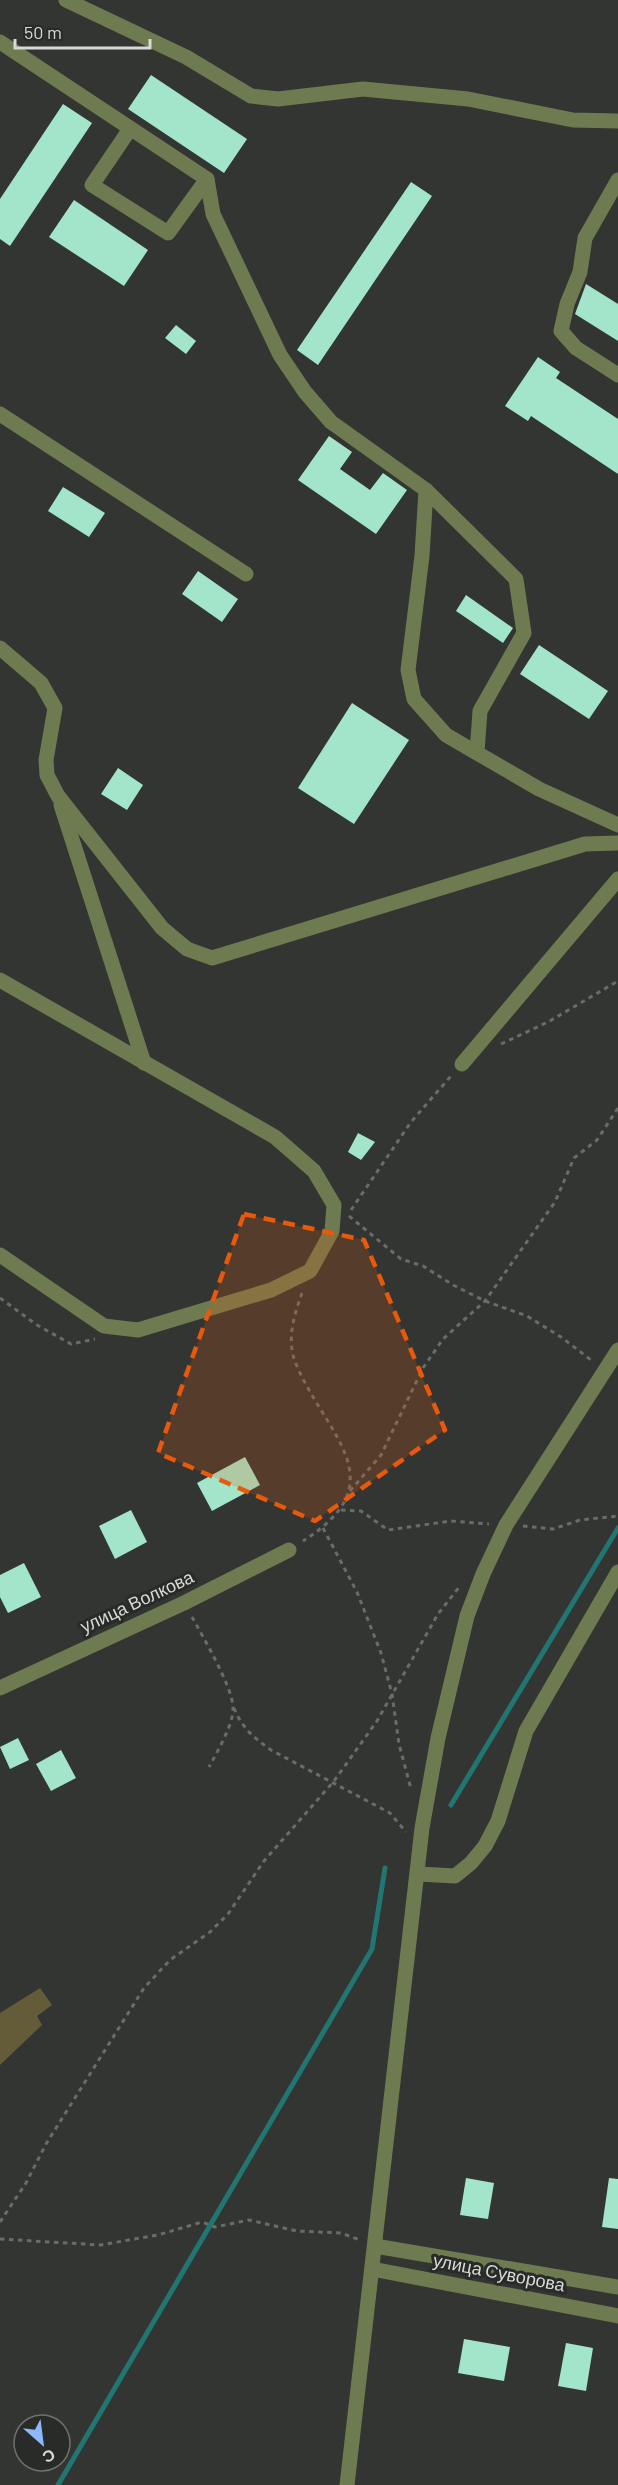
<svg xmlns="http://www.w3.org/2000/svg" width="618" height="2485" viewBox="0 0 618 2485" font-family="Barlow,sans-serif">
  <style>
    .green { fill: #645c38 }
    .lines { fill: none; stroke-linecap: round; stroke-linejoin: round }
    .stream { stroke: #227671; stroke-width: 5 }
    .building { fill: #a2e5ca }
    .path { stroke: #6a6c6a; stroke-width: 3; stroke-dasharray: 4.5 4.5; stroke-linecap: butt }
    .minor { stroke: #6e7a50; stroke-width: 15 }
    .marked { fill: #e8590c; fill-opacity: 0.2; stroke: #e8590c; stroke-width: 4.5; stroke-dasharray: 12 8; stroke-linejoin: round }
    .labels { text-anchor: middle; stroke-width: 6; stroke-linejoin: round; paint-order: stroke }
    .street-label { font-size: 18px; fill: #d8dad8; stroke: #282b28 }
  </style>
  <rect width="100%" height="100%" fill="#323532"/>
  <path class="green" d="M40 1988 52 2005 37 2016 42 2025 0 2065V2013Z"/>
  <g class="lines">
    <g class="stream">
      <path d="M451 1805 618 1528"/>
      <path d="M58 2485 372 1949 385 1868"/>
    </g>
  </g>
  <g class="building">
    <path d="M151 75 247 139 224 173 128 109Z"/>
    <path d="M63 104 92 123 10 246 0 239V199Z"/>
    <path d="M411 182 432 196 318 365 297 350Z"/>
    <path d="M74 200 148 250 124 286 49 237Z"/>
    <path d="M586 284 618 304V341L575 314Z"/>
    <path d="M176 325 196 341 186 354 165 338Z"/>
    <path d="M538 357 560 372 556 378 618 419V474L531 416 528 421 505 406Z"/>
    <path d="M329 436 352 452 340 469 370 490 383 473 407 490 376 534 298 480Z"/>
    <path d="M63 487 105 513 89 537 48 511Z"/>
    <path d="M198 571 238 599 222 622 182 594Z"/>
    <path d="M466 595 513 628 503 643 456 611Z"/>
    <path d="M539 645 608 691 589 719 520 674Z"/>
    <path d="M352 703 409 740 354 824 298 788Z"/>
    <path d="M118 768 143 785 127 810 101 794Z"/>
    <path d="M358 1133 375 1142 361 1160 348 1152Z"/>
    <path d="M245 1457 260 1485 212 1511 197 1483Z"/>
    <path d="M131 1510 147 1542 115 1559 99 1526Z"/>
    <path d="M24 1563 41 1597 8 1613 0 1597V1575Z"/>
    <path d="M18 1738 29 1760 10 1769 0 1747Z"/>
    <path d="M61 1750 76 1778 51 1791 36 1764Z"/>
    <path d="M466 2178 494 2183 488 2219 460 2215Z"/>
    <path d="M609 2178 618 2179V2229L602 2227Z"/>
    <path d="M464 2339 510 2347 504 2381 458 2373Z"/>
    <path d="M566 2343 593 2348 586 2391 558 2386Z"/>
  </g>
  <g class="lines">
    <g class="path">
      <path d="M501 1044 548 1022 618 981"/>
      <path d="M351 1210 411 1122 451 1076"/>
      <path d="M349 1216 401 1259 423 1266 453 1285 485 1301 527 1316 561 1337 591 1360"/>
      <path d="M302 1293C294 1315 286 1341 296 1364 325 1434 398 1481 303 1541"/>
      <path d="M0 1298 37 1325 71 1344 95 1339"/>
      <path d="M350 1491 381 1455 423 1368 443 1339 485 1301 555 1202 574 1158 597 1140 618 1108"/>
      <path d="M341 1510 361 1511 388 1530 451 1521 489 1524"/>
      <path d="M523 1526 553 1529 580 1520 618 1516"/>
      <path d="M323 1528 357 1592 381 1653 392 1694 399 1744 411 1789"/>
      <path d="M192 1617C203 1637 232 1686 233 1707 234 1724 217 1752 209 1767"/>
      <path d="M234 1708C242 1728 254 1738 271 1750L390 1813 406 1832"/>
      <path d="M0 2222 26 2183 46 2144 144 1988 170 1960 210 1932 228 1914 264 1861 334 1781 377 1721 438 1614 460 1586"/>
      <path d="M0 2239 100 2245 158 2235 202 2222 215 2227 249 2220 297 2231 341 2233 360 2240"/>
    </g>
    <g class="minor">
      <path d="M66 0 186 57 251 96 278 99 363 89 468 99 573 120 618 121"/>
      <path d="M0 42 207 179 168 233 92 185 130 129"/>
      <path d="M207 179 213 214 280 355 305 392 331 422 426 490 516 579 524 633 480 711 477 752"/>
      <path d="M618 180 585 238 580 272 567 304 561 331 576 348 618 375"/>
      <path d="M0 414 246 574"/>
      <path d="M426 490 422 556 408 670 414 699 446 735 539 789 618 825"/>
      <path d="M0 648 41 683 55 708 46 760 47 775 58 796 162 928 187 949 212 958 585 844 618 843"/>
      <path d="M61 805 144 1063"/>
      <path d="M0 980 275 1137 314 1171 334 1205 332 1231 310 1271 271 1290 138 1330 104 1326 0 1255"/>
      <path d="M462 1064 618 879"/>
      <path d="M0 1688 184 1603 289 1550"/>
      <path d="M419 1874 455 1876 471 1863 485 1846 498 1821 526 1731 618 1572"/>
      <path d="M375 2246 618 2287"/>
      <path d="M372 2269 618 2316"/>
      <path d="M347 2485 422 1828 438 1738 467 1616 483 1574 506 1525 618 1350"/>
    </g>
  </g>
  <path class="marked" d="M244 1214 364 1240 445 1430 315 1521 158 1453Z"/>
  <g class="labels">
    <g class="street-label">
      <text transform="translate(137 1602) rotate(-25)" y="6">улица Волкова</text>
      <text transform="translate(499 2273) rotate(11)" y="6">улица Суворова</text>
    </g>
  </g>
  <g transform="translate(42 2443) rotate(152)"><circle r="28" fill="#282b28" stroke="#6e716e" stroke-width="1.5"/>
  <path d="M0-4.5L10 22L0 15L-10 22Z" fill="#8db9fc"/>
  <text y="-9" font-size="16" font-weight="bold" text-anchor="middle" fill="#d8dad8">С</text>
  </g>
  <path d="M15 39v9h135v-9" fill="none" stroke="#d8dad8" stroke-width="3"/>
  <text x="24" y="39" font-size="18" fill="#d8dad8" stroke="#282b28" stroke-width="4.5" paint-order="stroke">50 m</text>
</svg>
